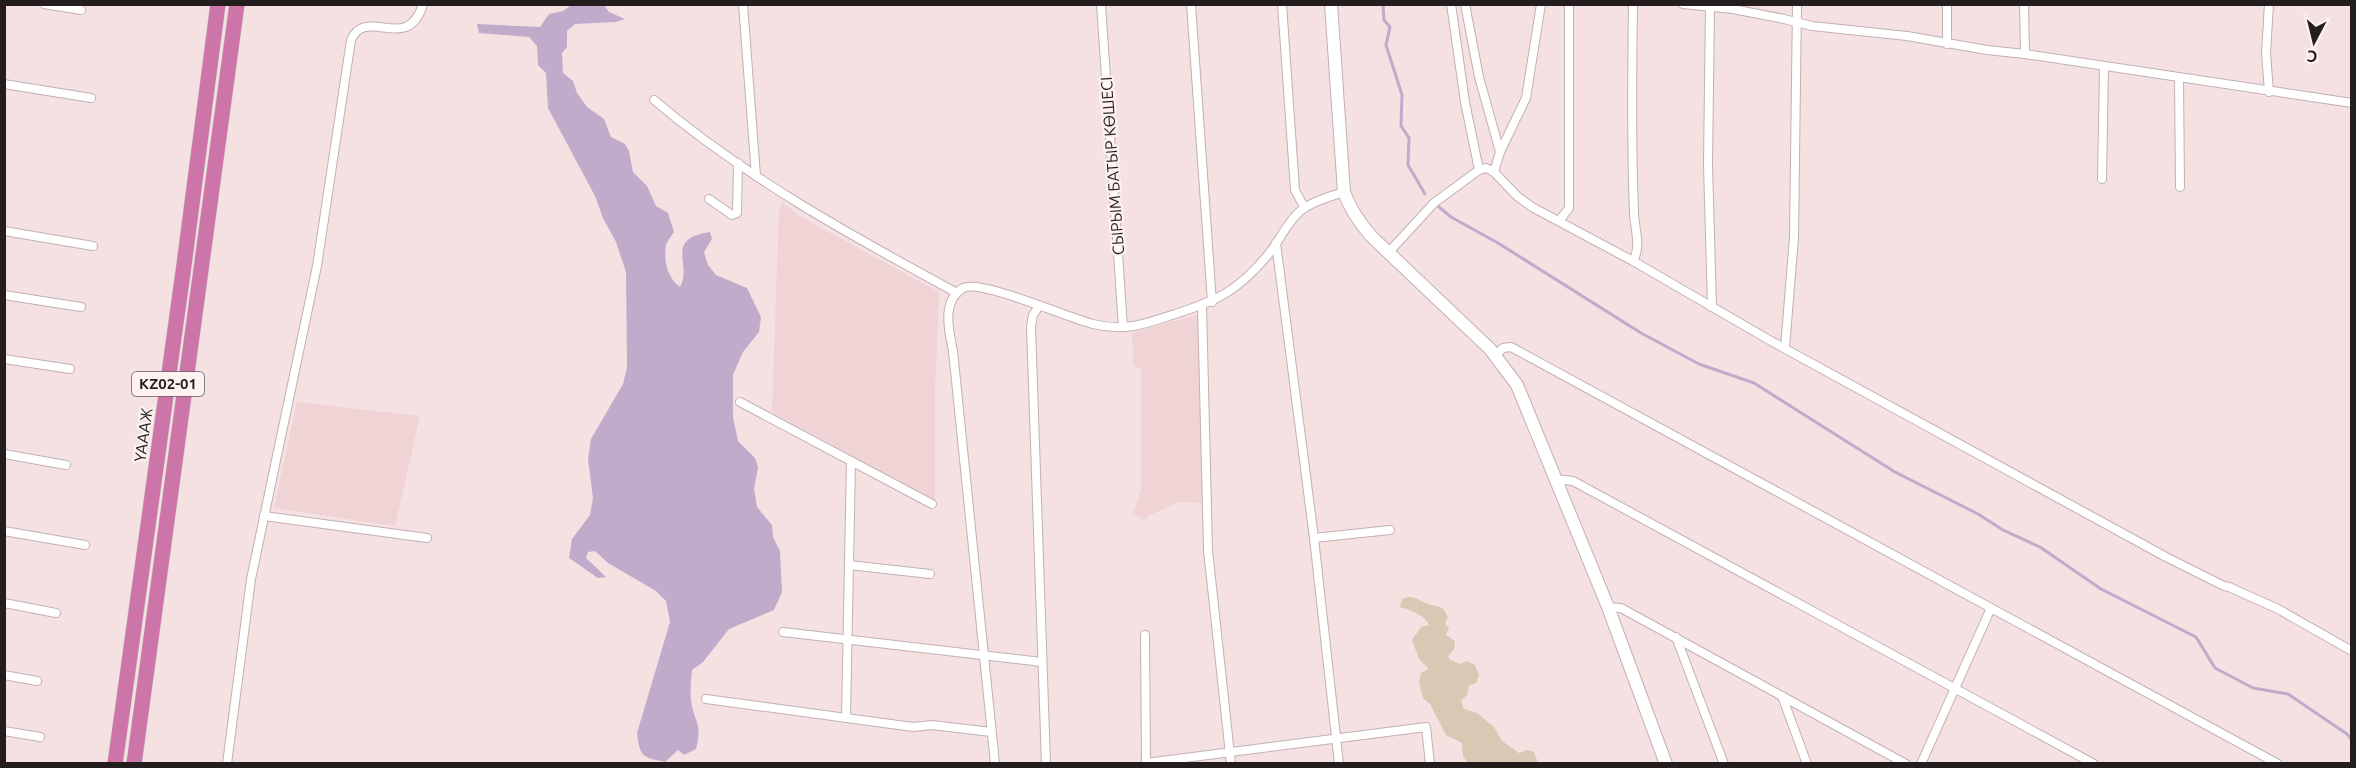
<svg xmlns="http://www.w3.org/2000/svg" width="2356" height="768" viewBox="0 0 2356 768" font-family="Ubuntu,sans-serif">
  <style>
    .built { fill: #f0d3d4 }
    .green { fill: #d9c8b3 }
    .water { fill: #c0abcb }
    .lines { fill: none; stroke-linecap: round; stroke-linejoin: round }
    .stream { stroke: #c0abcb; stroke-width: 3 }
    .street-casing { stroke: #c3b0b1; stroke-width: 10 }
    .secondary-casing { stroke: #c3b0b1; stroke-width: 14 }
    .highway-casing { stroke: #cac9c9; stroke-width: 16 }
    .street { stroke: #fff; stroke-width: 8 }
    .secondary { stroke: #fff; stroke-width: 12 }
    .highway { stroke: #cd75a9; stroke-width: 15 }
    .labels { text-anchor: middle; stroke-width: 4.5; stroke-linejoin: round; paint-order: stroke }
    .shield { fill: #fdf1f1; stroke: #655d5d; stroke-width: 1.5 }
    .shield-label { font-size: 15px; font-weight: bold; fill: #241d1e }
    .street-label { font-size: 16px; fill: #241d1e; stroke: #fdf1f1 }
  </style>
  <rect width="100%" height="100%" fill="#f5e1e2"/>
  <g class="built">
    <path d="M783 203 799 216 939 292 935 393V500L772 412 779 209Z"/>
    <path d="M1200 314 1202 503 1180 502 1150 515 1144 520 1133 513 1141 491V368L1134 366 1132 333Z"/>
    <path d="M297 402 420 416 395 526 274 508Z"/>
  </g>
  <path class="green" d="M1409 597C1417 598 1421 601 1428 604 1440 608 1442 604 1448 617L1445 624 1449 628 1446 635 1455 641 1454 649 1448 656 1450 660 1461 664 1466 661 1475 665 1479 675 1476 683 1469 685 1467 695 1461 701 1464 709 1477 713 1494 727 1502 741 1519 753 1527 750 1534 752 1538 763H1468L1463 756 1462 743 1446 735 1430 704 1423 698 1419 683 1421 673 1429 669 1419 659 1412 640 1421 627 1429 625C1425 615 1410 610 1400 607L1402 599Z"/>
  <path class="water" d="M573 4 604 5 609 12 625 19 616 22 575 24 567 31V47L562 53 563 73 573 81 577 93 587 107 604 119 611 137 625 144 629 151 633 172 647 186 656 206 668 213 674 232C672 235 667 241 666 245 663 260 668 279 680 287 693 265 663 239 710 232L712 239 704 252 708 265 716 275 747 288 761 317 759 332 743 352 733 375V417L738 441 755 458 758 467 754 489 757 507 772 525 773 537 780 551 782 592 774 610 729 629 703 662 692 670C691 679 690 691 691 700 694 723 703 722 696 749L684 755 678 750 665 762C642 757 640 757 637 733L670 622 666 601 656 591 608 563 595 551 588 552 586 558 606 577 598 578 569 558 572 539 590 515 593 498 588 459 591 439 623 384 627 368 626 272 616 242 603 218 595 196 548 108 546 73 538 65 537 46 529 37 479 33 477 24 540 27 549 14 563 11Z"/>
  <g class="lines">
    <g class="stream">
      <path d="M1383 4 1384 20 1390 27 1386 45 1402 95 1401 126 1409 138 1408 165 1425 194"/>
      <path d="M1439 207 1451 217 1498 243 1641 333 1699 364 1754 383 1895 472 1978 514 2003 530 2040 547 2101 589 2196 637 2215 668 2253 688 2288 694 2347 734 2352 740"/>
    </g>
    <defs>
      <g id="street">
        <path d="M44 4 81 10"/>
        <path d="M743 4 756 176"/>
        <path d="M1101 4 1123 327"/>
        <path d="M1191 4 1212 302"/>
        <path d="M1282 4 1295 190 1304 207"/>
        <path d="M1451 4 1465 102 1479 170"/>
        <path d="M1465 4 1479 77 1500 152"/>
        <path d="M1633 4C1632 74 1631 142 1634 212 1634 228 1642 246 1633 261"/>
        <path d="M1683 4 1733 9 1784 19 1812 26 1907 36 1987 50 2025 54 2352 103"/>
        <path d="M1947 4V44"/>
        <path d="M2024 4 2025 54"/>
        <path d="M1710 5 1708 165 1712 307"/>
        <path d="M2179 77 2180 187"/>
        <path d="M4 84 91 98"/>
        <path d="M2269 92 2266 53 2269 4"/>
        <path d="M654 100C746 178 852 236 957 293"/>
        <path d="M1494 172 1500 152 1526 98 1541 4"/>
        <path d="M2102 179 2104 67"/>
        <path d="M709 199 732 215 737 213 738 163"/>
        <path d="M1559 221 1569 208V4"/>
        <path d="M4 231 93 246"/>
        <path d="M1276 243 1314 538 1339 764"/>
        <path d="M1389 252 1434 203 1479 170 1486 168 1494 172 1517 196 1532 207 1633 261 1771 341 2166 557 2224 586 2229 587 2278 609 2352 651"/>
        <path d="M4 295 81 307"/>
        <path d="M1202 305 1208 550 1231 764"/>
        <path d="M1039 306 1033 315 1031 327 1046 764"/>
        <path d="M1785 348 1794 237 1797 4"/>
        <path d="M1495 355 1503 348 1511 347 2278 764"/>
        <path d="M4 359 70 369"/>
        <path d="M740 402 932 504"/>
        <path d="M4 454 66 465"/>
        <path d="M1555 479 1573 481 2094 764"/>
        <path d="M264 516 427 538"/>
        <path d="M4 531 85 545"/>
        <path d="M1314 538 1390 530"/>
        <path d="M849 565 930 574"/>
        <path d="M4 603 56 613"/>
        <path d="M1608 607 1621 608 1906 764"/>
        <path d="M783 632 1042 662"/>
        <path d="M1145 635 1146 764"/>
        <path d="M1676 637 1724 764"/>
        <path d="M4 675 37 681"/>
        <path d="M1782 696 1807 764"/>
        <path d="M706 699 913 727 932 725 991 732"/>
        <path d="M846 718 851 461"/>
        <path d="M4 731 40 737"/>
        <path d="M1146 763 1426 727 1430 764"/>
        <path d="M227 764 251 579 317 266 351 40C366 5 408 55 423 4"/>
        <path d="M995 764 953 351C949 331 941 301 963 288 981 279 1068 318 1093 324 1105 327 1121 328 1133 326 1146 324 1160 319 1172 315 1216 301 1237 292 1267 256 1280 241 1289 217 1306 207 1317 200 1331 196 1344 192"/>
        <path d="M1921 764 1991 608"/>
      </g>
      <path id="secondary" d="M1331 4 1344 192C1350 209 1359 222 1371 236L1490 349 1517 385 1608 607 1666 764"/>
      <g id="highway">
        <path d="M115 764 184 265 218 4"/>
        <path d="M134 764 237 4"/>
      </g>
    </defs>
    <use href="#street" class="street-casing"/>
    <use href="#secondary" class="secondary-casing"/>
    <use href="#highway" class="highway-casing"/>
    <use href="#street" class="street"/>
    <use href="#secondary" class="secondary"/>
    <use href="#highway" class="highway"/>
  </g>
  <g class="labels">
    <rect class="shield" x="132" y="372" width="72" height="24" rx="4.5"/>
    <g class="shield-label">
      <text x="168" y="389">KZ02-01</text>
    </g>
    <g class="street-label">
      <text transform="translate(1112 166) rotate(-94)" y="6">СЫРЫМ БАТЫР КӨШЕСІ</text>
      <text transform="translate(143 435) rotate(-82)" y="6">ҮАААЖ</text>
    </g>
  </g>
  <rect width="2356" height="768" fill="none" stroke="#241d1e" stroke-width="12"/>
  <g transform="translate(2314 42) rotate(187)" stroke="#fdf1f1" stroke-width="4.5" paint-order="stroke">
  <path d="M0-4.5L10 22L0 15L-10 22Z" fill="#241d1e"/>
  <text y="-9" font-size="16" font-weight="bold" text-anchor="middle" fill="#241d1e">С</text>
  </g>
</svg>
